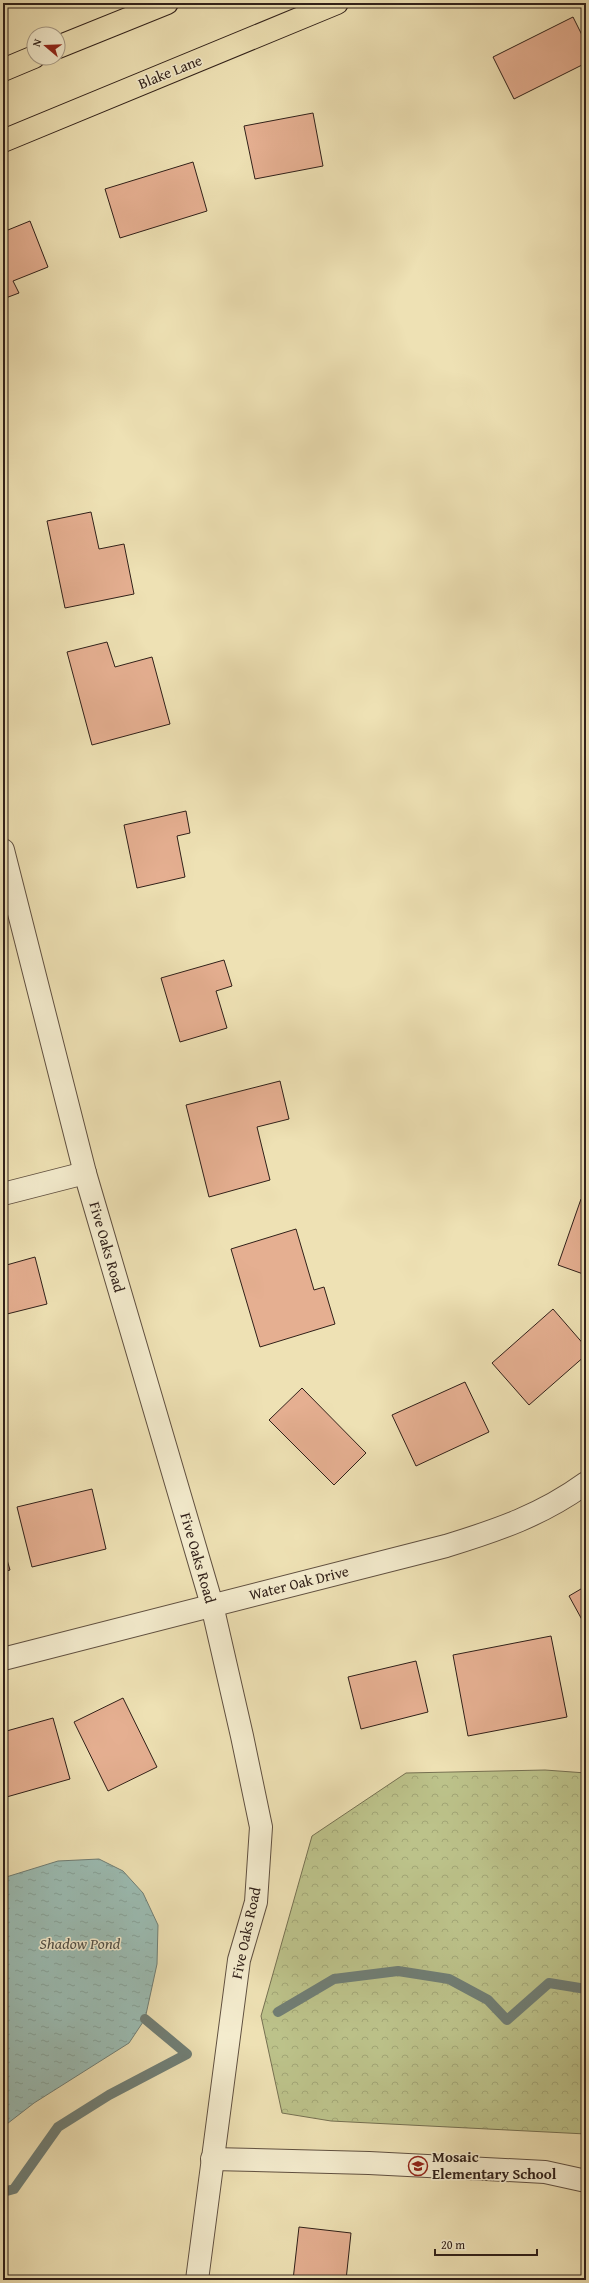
<svg xmlns="http://www.w3.org/2000/svg" width="589" height="2283" viewBox="0 0 589 2283" font-family="'Gentium Book Plus',serif">
  <style>
    .forest { fill: url(#forest-crowns); stroke: #767152 }
    .water { fill: url(#water-ripples); stroke: #707e75 }
    .lines { fill: none; stroke-linecap: round; stroke-linejoin: round }
    .stream { stroke: #707e75; stroke-width: 10 }
    .building { fill: #e5af91; stroke: #302019 }
    .minor-casing { stroke: #605040; stroke-width: 24 }
    .major-casing { stroke: #302019; stroke-width: 24 }
    .minor { stroke: #f4ecce; stroke-width: 22 }
    .major { stroke: #eee1b4; stroke-width: 22 }
    .labels { text-anchor: middle; stroke-width: 3; stroke-linejoin: round; paint-order: stroke }
    .street-label { font-size: 15px; fill: #302019; stroke: #f4ecce }
    .poi-label { font-size: 15px; font-weight: bold; fill: #302019; stroke: #f4ecce; text-anchor: start }
    .water-label { font-size: 16px; font-style: italic; fill: #504f47; stroke: #f4ecce }
  </style>
  <defs>
    <pattern id="forest-crowns" width="20" height="18" patternUnits="userSpaceOnUse"><rect width="20" height="18" fill="#bcc28a"/><path d="M2 6a3 3 0 1 1 6 0M12 15a3 3 0 1 1 6 0" fill="none" stroke="#a2a676"/></pattern>
    <pattern id="water-ripples" width="26" height="14" patternUnits="userSpaceOnUse"><rect width="26" height="14" fill="#9bbcb3"/><path d="M2 4q2-2 4 0t4 0M15 11q2-2 4 0t4 0" fill="none" stroke="#86a199"/></pattern>
  </defs>
  <rect width="100%" height="100%" fill="#eee1b4"/>
  <filter id="stains"><feTurbulence type="fractalNoise" baseFrequency=".005" numOctaves="4"/><feColorMatrix values="0 0 0 0 .2 0 0 0 0 .09 0 0 0 0 .02 0 0 0 .5 -.17"/></filter>
  <radialGradient id="worn" r=".72"><stop offset=".6" stop-color="#630" stop-opacity="0"/><stop offset="1" stop-color="#630" stop-opacity=".3"/></radialGradient>
  <path class="forest" d="M545 1770 586 1773V2134L331 2121 282 2113 261 2016 312 1836 406 1773Z"/>
  <path class="water" d="M99 1859 123 1871 143 1893 158 1925 157 1964 145 2019 129 2043 34 2103 3 2127V1878L58 1861Z"/>
  <g class="lines">
    <g class="stream">
      <path d="M278 2012 334 1979 398 1971 449 1979 488 2000 507 2020 549 1983 586 1989"/>
      <path d="M3 2192 14 2189 58 2127 109 2095 187 2054 145 2019"/>
    </g>
  </g>
  <g class="building">
    <path d="M573 17 586 43V63L514 99 493 57Z"/>
    <path d="M313 113 323 166 255 179 244 126Z"/>
    <path d="M193 162 207 211 120 238 105 189Z"/>
    <path d="M30 221 48 267 13 281 19 293 3 299V232Z"/>
    <path d="M91 512 99 549 124 544 134 594 65 608 47 521Z"/>
    <path d="M107 642 115 667 152 657 170 724 92 745 67 652Z"/>
    <path d="M186 811 190 833 177 836 185 877 137 888 124 825Z"/>
    <path d="M224 960 232 986 216 991 227 1028 180 1042 161 978Z"/>
    <path d="M280 1081 289 1119 257 1127 270 1180 209 1197 186 1105Z"/>
    <path d="M581 1199 586 1201V1275L558 1265Z"/>
    <path d="M296 1229 314 1290 324 1287 335 1324 260 1347 231 1249Z"/>
    <path d="M35 1257 47 1304 3 1315V1266Z"/>
    <path d="M553 1309 586 1347V1355L529 1405 492 1363Z"/>
    <path d="M465 1382 489 1432 416 1466 392 1415Z"/>
    <path d="M302 1388 366 1453 334 1485 269 1420Z"/>
    <path d="M92 1489 106 1549 32 1567 17 1507Z"/>
    <path d="M3 1546 10 1570 3 1572Z"/>
    <path d="M586 1586V1627L569 1596Z"/>
    <path d="M551 1636 567 1717 468 1736 453 1655Z"/>
    <path d="M416 1661 428 1712 361 1729 348 1677Z"/>
    <path d="M123 1698 157 1767 108 1791 74 1722Z"/>
    <path d="M53 1718 70 1779 3 1798V1732Z"/>
    <path d="M299 2227 351 2233 346 2280H293Z"/>
  </g>
  <g class="lines">
    <defs>
      <g id="minor">
        <path d="M3 850 85 1173 212 1605 242 1736 261 1827 256 1902 239 1960 197 2280"/>
        <path d="M3 1194 85 1173"/>
        <path d="M3 1659 446 1546C498 1530 542 1515 586 1483"/>
        <path d="M212 2159 369 2163 545 2172 586 2181"/>
      </g>
      <g id="major">
        <path d="M58 47 167 3"/>
        <path d="M3 70 34 57"/>
        <path d="M3 141 337 3"/>
      </g>
    </defs>
    <use href="#minor" class="minor-casing"/>
    <use href="#major" class="major-casing"/>
    <use href="#minor" class="minor"/>
    <use href="#major" class="major"/>
  </g>
  <defs>
    <symbol id="school-ring" viewBox="-11 -11 22 22"><circle r="9.5" fill="#f4ecce" stroke="#8f2418" stroke-width="1.5"/><path d="M0-5L7-2L0 1L-7-2ZM-4 1L0 2.5L4 1V4Q0 6-4 4Z" fill="#8f2418"/></symbol>
  </defs>
  <g fill-rule="evenodd">
    <use href="#school-ring" x="407" y="2155" width="22" height="22"/>
  </g>
  <g class="labels">
    <g class="street-label">
      <text transform="translate(170 72) rotate(-22)" y="5">Blake Lane</text>
      <text transform="translate(107 1247) rotate(74)" y="5">Five Oaks Road</text>
      <text transform="translate(198 1558) rotate(74)" y="5">Five Oaks Road</text>
      <text transform="translate(299 1583) rotate(-14)" y="5">Water Oak Drive</text>
      <text transform="translate(246 1933) rotate(-78)" y="5">Five Oaks Road</text>
    </g>
    <g class="poi-label">
      <text x="432" y="2162">Mosaic<tspan x="432" dy="17">Elementary School</tspan></text>
    </g>
    <g class="water-label">
      <text x="80" y="1949">Shadow Pond</text>
    </g>
  </g>
  <rect width="589" height="2283" fill="none" stroke="#eee1b4" stroke-width="16"/>
  <rect x="4" y="4" width="581" height="2275" fill="none" stroke="#302019" stroke-width="2"/>
  <rect x="8" y="8" width="573" height="2267" fill="none" stroke="#302019"/>
  <g transform="translate(46 46) rotate(289)"><circle r="19" fill="#f4ecce" stroke="#a69a86"/>
  <path d="M0-3L7 15L0 10L-7 15Z" fill="#8f2418"/>
  <text y="-6" font-size="11" font-weight="bold" text-anchor="middle" fill="#302019">N</text>
  </g>
  <path d="M435 2249v6h102v-6" fill="none" stroke="#302019" stroke-width="2"/>
  <text x="441" y="2249" font-size="12" fill="#302019" stroke="#f4ecce" stroke-width="3" paint-order="stroke">20 m</text>
  <rect width="100%" height="100%" filter="url(#stains)"/>
  <rect width="100%" height="100%" fill="url(#worn)"/>
</svg>
